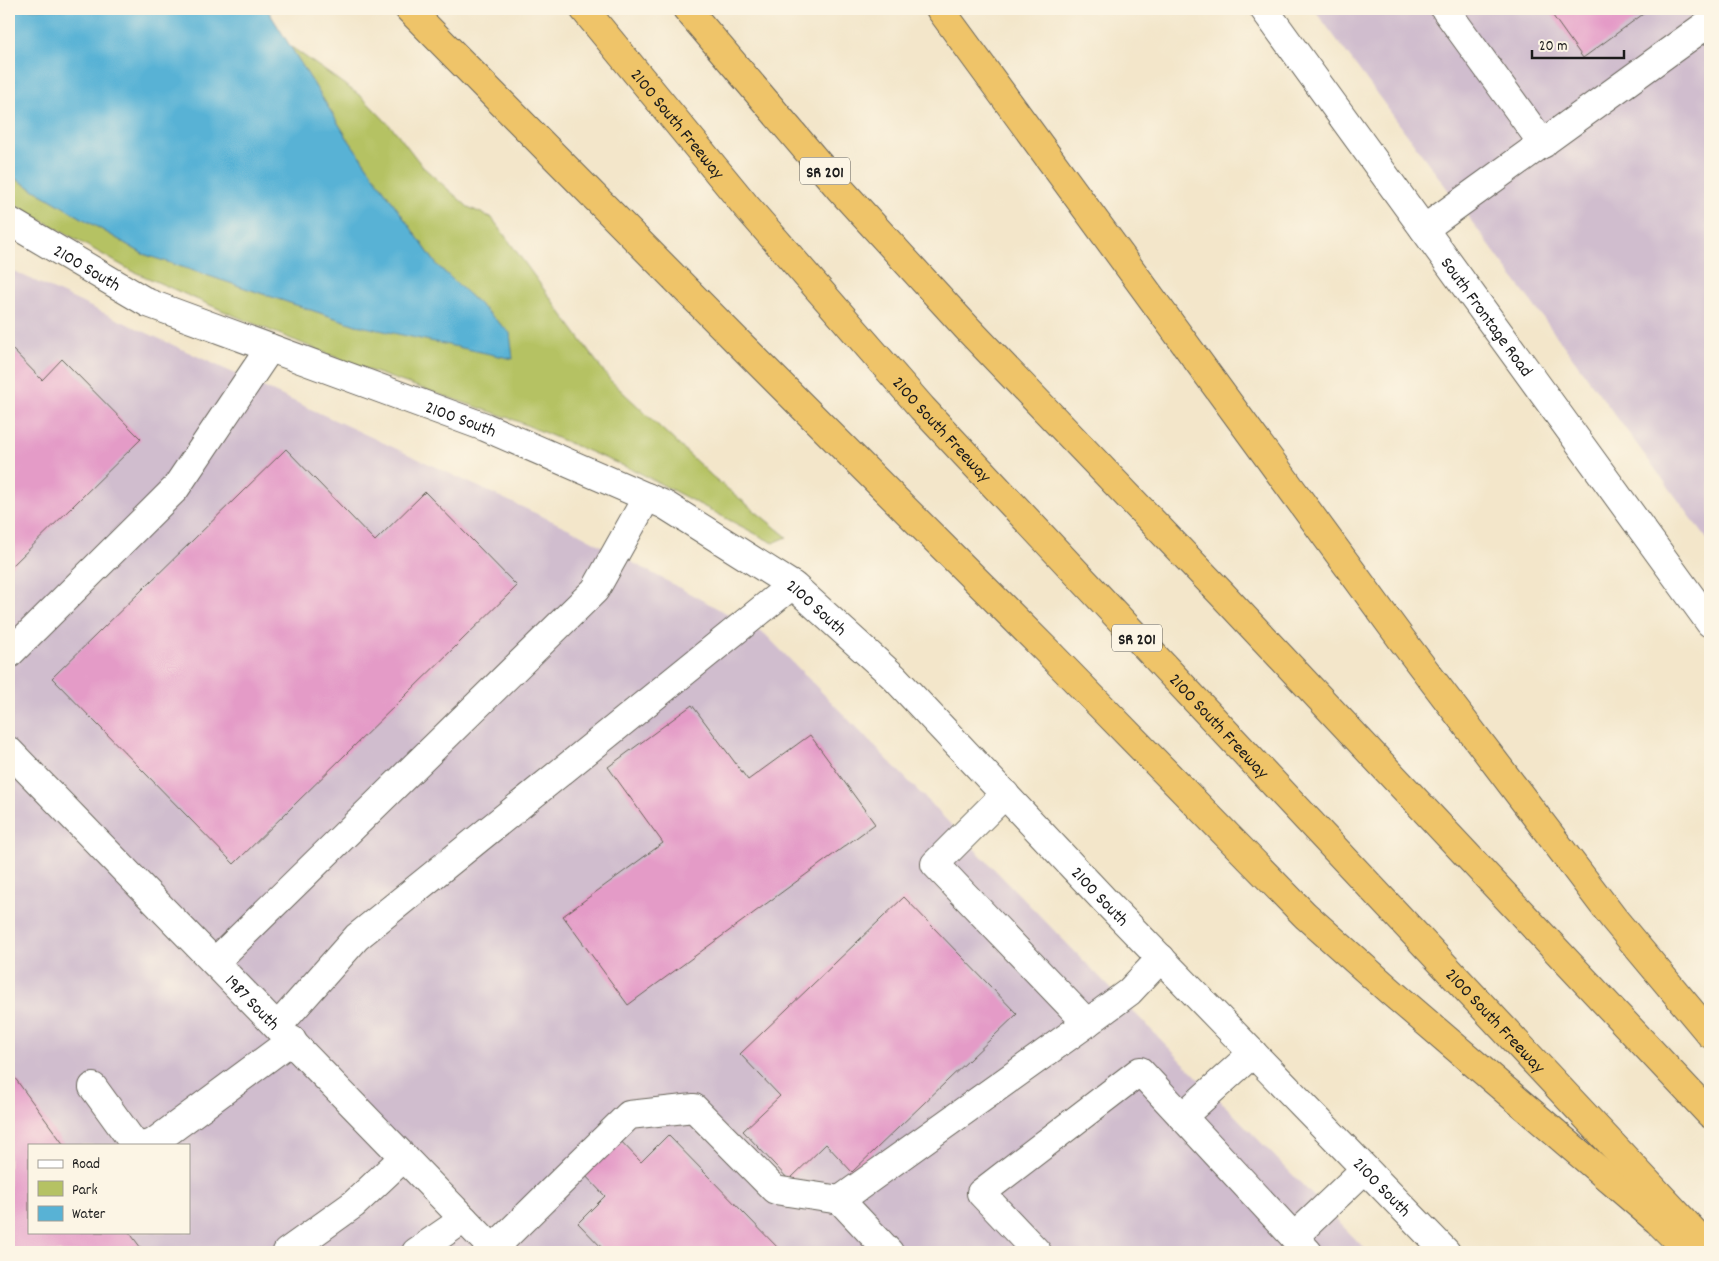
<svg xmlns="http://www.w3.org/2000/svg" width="1719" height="1261" viewBox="0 0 1719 1261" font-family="Dekko,sans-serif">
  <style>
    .industrial { fill: #d0bdce; fill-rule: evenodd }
    .green { fill: #b5c264; stroke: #686f40 }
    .water { fill: #58b2d5; stroke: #3a6778 }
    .building { fill: #e49bc7 }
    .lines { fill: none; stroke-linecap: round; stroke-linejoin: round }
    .minor-casing { stroke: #676359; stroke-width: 30 }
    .highway-casing { stroke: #676359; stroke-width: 30 }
    .minor { stroke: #fff; stroke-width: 28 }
    .highway { stroke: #efc469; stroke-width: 28 }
    .labels { text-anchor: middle; stroke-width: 4; stroke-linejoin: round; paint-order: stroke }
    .shield { fill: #fcf5e5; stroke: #5f5d58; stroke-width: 1 }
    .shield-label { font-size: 16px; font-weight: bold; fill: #1c1c1c }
    .street-label { font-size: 18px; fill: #1c1c1c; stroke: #fcf5e5 }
  </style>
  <rect width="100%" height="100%" fill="#fcf5e5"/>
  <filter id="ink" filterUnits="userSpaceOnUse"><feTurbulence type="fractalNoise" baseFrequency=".02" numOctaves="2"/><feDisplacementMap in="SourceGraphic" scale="10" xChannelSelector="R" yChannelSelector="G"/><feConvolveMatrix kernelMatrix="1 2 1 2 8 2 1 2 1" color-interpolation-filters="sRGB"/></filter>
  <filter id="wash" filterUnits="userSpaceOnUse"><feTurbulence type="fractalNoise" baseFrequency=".0096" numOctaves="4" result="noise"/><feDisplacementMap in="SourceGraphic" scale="20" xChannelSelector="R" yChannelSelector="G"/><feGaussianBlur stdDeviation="1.12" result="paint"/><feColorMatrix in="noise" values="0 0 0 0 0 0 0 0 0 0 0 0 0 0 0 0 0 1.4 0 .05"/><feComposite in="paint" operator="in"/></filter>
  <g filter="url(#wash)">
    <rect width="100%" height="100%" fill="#f3e6ca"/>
    <g class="industrial">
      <path d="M1314 9H1710V543Z"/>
      <path d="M9 269 576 532 765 634 1368 1252H9ZM29 1145H189V1232H29Z"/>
    </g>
    <path class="green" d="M290 46 362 97 396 132 423 167 468 207 492 218 610 380 713 477 787 537 773 543 638 472 512 419 362 368 235 316 130 270 31 214 9 200V175L143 254 356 325 510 333 437 265 348 139Z"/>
    <path class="water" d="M9 9H267L348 139 437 265 510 333 513 359 356 325 143 254 9 175Z"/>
    <g id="blocks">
      <g class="building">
        <path d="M1548 9H1650L1583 58Z"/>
        <path d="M9 346 42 380 62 359 141 439 9 569Z"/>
        <path d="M286 449 375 541 425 492 517 586 234 864 52 678Z"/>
        <path d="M692 705 748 780 810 735 875 824 628 1005 563 916 663 843 608 767Z"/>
        <path d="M904 897 1017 1014 852 1172 826 1144 789 1180 743 1131 780 1096 740 1054Z"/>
        <path d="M9 1070 64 1145H29V1232H129L144 1252H9Z"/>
        <path d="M668 1135 782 1252H606L578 1223 605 1196 581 1171 616 1136 641 1162Z"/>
      </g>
    </g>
  </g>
  <g filter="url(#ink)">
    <use href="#blocks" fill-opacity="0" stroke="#676359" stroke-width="1"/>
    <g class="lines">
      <defs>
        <g id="minor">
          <path id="s1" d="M1264 9 1710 623"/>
          <path d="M1445 9 1543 144"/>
          <path id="s2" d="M9 221 148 303 485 427 665 505 795 587 894 677 1107 903 1446 1252"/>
          <path d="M1424 229 1710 22"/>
          <path d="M9 654 175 489 270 348"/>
          <path id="s3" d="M9 751 496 1252"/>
          <path d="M215 962 595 590 647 497"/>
          <path d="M1087 1023 1129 992 1161 958"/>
          <path d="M278 1026 357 937 792 585"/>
          <path d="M93 1087 135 1145"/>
          <path d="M1182 1117 1253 1053"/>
          <path d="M145 1145 153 1143 292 1040"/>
          <path d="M1294 1237 1365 1169"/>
          <path d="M493 1249 629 1115 694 1108 775 1190 840 1200"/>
          <path d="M287 1252 354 1204 404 1157"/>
          <path d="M416 1252 464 1219"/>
          <path d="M889 1252 840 1200 1087 1023 935 864 1005 794"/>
          <path d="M1037 1252 981 1193 1140 1071 1308 1252"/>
        </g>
        <g id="highway">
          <path d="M409 9 739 343 1048 652 1305 915 1390 991 1658 1221 1689 1252"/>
          <path id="s4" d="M584 9 745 205 922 408 1710 1249"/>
          <path d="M687 9 839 188 968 329 1220 592 1710 1114"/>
          <path d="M940 9 1402 640 1614 919 1710 1034"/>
        </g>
      </defs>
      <use href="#minor" class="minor-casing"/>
      <use href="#highway" class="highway-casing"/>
      <use href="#minor" class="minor"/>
      <use href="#highway" class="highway"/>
    </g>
  </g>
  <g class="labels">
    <g class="shield">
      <rect x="800" y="157.5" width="50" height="27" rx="4"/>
      <rect x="1112" y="624.5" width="50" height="27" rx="4"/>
    </g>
    <g class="shield-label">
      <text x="825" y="177">SR 201</text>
      <text x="1137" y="644">SR 201</text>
    </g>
    <g class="street-label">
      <text dy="6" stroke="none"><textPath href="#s4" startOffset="148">2100 South Freeway</textPath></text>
      <text dy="6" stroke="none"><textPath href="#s2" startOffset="91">2100 South</textPath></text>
      <text dy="6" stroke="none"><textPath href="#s1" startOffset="380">South Frontage Road</textPath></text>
      <text dy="6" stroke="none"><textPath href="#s2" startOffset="495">2100 South</textPath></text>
      <text dy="6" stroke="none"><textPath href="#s4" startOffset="552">2100 South Freeway</textPath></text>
      <text dy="6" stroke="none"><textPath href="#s2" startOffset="900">2100 South</textPath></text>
      <text dy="6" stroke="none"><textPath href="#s4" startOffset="958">2100 South Freeway</textPath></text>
      <text dy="6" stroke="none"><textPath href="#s2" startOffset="1305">2100 South</textPath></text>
      <text dy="6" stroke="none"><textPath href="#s3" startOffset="350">1987 South</textPath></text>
      <text dy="6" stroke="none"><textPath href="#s4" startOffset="1362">2100 South Freeway</textPath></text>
      <text dy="6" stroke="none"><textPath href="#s2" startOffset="1710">2100 South</textPath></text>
    </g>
  </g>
  <rect width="1719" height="1261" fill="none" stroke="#fcf5e5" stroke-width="30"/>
  <rect x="28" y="1144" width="162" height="90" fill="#fcf5e5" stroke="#a29e95"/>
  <rect x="38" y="1160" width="25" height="8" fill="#ffffff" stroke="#a29e95"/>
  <text x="72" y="1168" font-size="15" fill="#1c1c1c">Road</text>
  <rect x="38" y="1181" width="25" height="15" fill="#b5c264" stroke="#a29e95"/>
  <text x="72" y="1194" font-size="15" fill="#1c1c1c">Park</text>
  <rect x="38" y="1206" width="25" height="15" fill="#58b2d5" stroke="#a29e95"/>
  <text x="72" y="1218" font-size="15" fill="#1c1c1c">Water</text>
  <path d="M1532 50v8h92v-8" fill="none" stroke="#1c1c1c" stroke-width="2.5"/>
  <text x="1539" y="50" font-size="15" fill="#1c1c1c" stroke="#fcf5e5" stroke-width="4" paint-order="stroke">20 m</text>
</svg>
